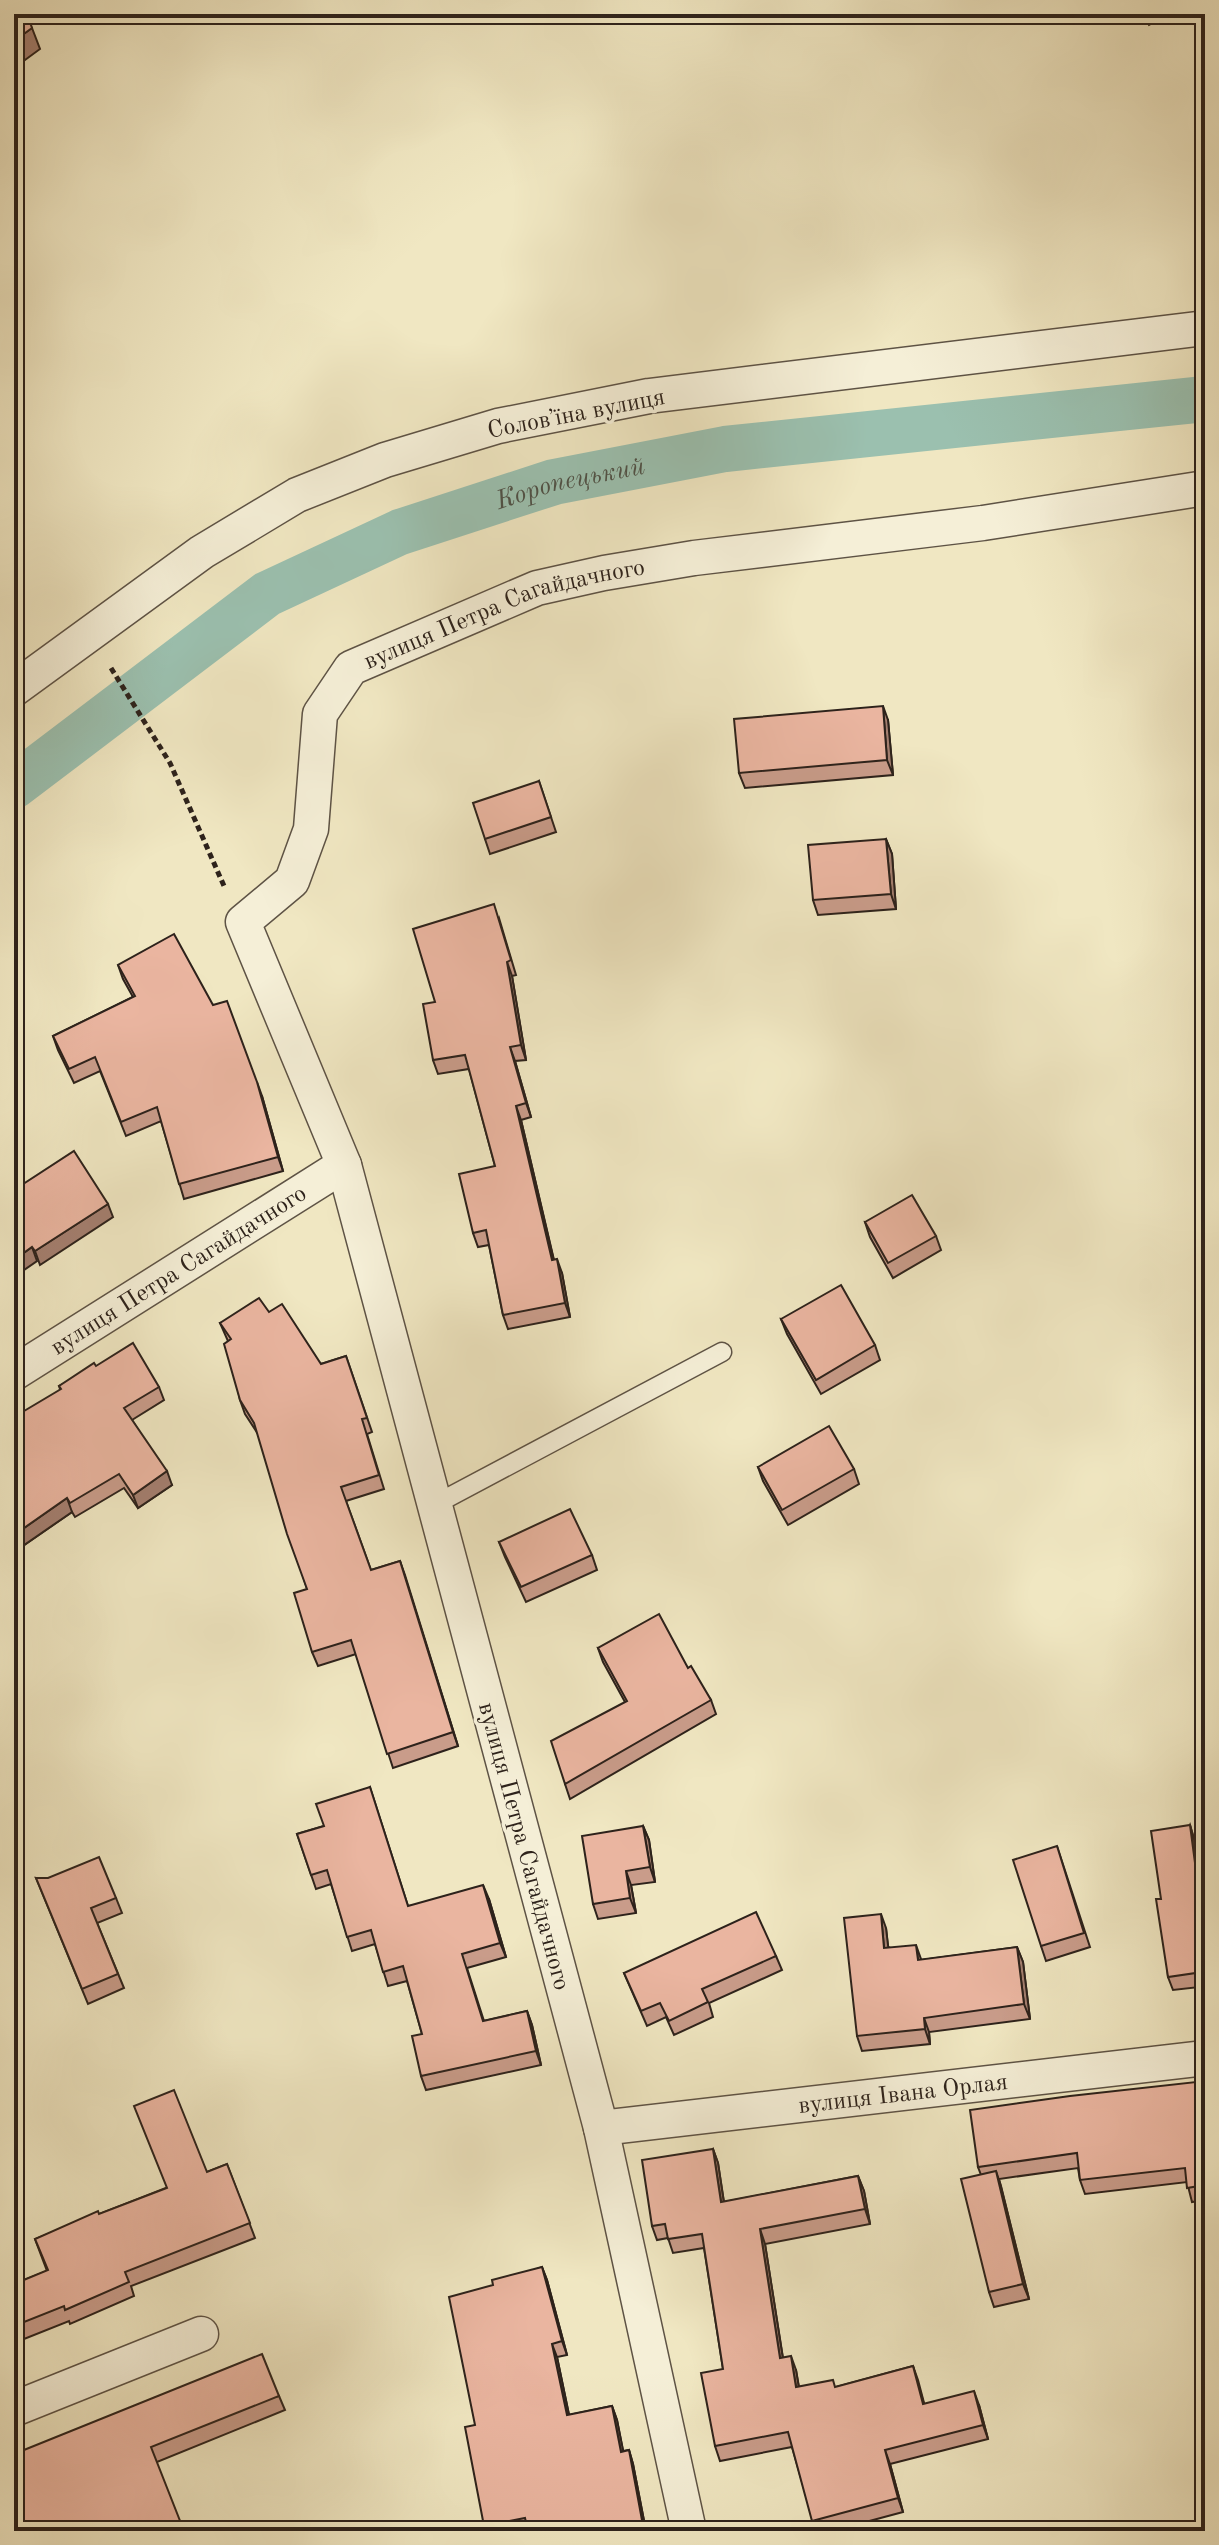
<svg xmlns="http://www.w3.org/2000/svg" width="1219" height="2545" viewBox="0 0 1219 2545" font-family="'Old Standard TT',serif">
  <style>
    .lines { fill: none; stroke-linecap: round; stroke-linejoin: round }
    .canal { stroke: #9bc0af; stroke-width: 46 }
    .lane-casing { stroke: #5e5345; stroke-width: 21 }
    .street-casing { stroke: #5e5345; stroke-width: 37 }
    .path { stroke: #2d221b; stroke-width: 5; stroke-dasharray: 6 4; stroke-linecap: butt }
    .lane { stroke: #f5efd7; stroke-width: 18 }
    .street { stroke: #f5efd7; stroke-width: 34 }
    .wall { fill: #c99c8a; stroke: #2d221b; stroke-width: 2 }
    .shaded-wall { fill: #a47f70; stroke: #2d221b; stroke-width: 2 }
    .building { fill: #eab5a0; stroke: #2d221b; stroke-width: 2 }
    .labels { text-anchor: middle; stroke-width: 7; stroke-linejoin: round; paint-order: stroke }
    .street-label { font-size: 24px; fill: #2d221b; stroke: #f5efd7 }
    .water-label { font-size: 26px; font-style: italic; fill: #4e5147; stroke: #f5efd7 }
  </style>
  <rect width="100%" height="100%" fill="#f0e7c2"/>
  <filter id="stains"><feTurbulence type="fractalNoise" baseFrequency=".0025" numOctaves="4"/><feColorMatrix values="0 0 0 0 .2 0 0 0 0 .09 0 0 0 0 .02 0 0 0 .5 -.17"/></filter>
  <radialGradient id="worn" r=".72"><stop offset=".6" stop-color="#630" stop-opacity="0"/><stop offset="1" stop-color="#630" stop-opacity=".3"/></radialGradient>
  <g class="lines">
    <path class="canal" id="s1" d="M14 786 267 594 400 532 554 482 725 449 1205 399"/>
    <defs>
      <path id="lane" d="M434 1505 722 1352"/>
      <g id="street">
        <path d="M14 689 202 552 297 495 385 460 498 426 649 396 1205 328"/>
        <path id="s2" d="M14 1373 344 1165"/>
        <path id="s3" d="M601 2128 1205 2058"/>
        <path d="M14 2409 201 2334"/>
        <path id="s4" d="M689 2531 601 2128 344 1165 243 922 292 881 311 829 320 714 351 668 537 588 604 573 694 558 983 523 1205 488"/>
      </g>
    </defs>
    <use href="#lane" class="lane-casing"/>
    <use href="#street" class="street-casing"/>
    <path class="path" d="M111 668 170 763 224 886"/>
    <use href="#lane" class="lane"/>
    <use href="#street" class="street"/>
  </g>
  <g class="wall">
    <path d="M1143 14H1169L1149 25Z"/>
    <path d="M888 720 893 775 745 788 739 773Z"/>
    <path d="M539 781 556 832 490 854 485 839Z"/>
    <path d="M886 839 892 854 896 909 818 915 813 900Z"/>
    <path d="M499 918 516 975 512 976 526 1060 515 1061 531 1117 521 1120 554 1260 562 1273 570 1317 508 1329 503 1315 489 1245 478 1247 473 1233 495 1166 469 1069 438 1074 433 1060Z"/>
    <path d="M118 965 262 1096 283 1171 184 1199 161 1121 126 1136 100 1071 74 1083 58 1050 53 1036 133 997 123 979Z"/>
    <path d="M865 1222 936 1236 941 1250 893 1278 870 1237Z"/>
    <path d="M269 1312 321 1364 346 1356 372 1432 367 1434 384 1489 346 1501 371 1570 400 1561 458 1746 393 1768 356 1654 318 1666 312 1652 307 1589 258 1434 245 1414 240 1400 228 1341 220 1323Z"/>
    <path d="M781 1319 875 1345 880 1360 821 1394 787 1334Z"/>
    <path d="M96 1366 159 1387 164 1400 132 1420 172 1485 138 1508 124 1488 75 1517 72 1512 14 1552 60 1389 59 1386Z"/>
    <path d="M758 1467 854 1469 859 1484 788 1525 763 1481Z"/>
    <path d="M499 1542 592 1555 597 1570 526 1602 505 1557Z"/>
    <path d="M598 1648 688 1668 711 1700 716 1714 570 1799 565 1784 625 1702 603 1662Z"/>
    <path d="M370 1787 408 1906 489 1899 506 1957 467 1968 484 2021 527 2011 532 2025 541 2065 426 2090 421 2076 422 2034 407 1981 388 1986 375 1944 352 1951 331 1884 316 1889 297 1834 324 1826Z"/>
    <path d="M1190 1825 1194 1839 1202 1892H1205L1204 2005 1199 1987 1173 1990 1168 1977 1161 1899Z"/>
    <path d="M643 1826 649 1840 655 1882 631 1885 636 1913 598 1919 593 1904Z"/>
    <path d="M1057 1846 1090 1947 1046 1961 1041 1946Z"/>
    <path d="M36 1878 116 1898 122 1913 97 1923 124 1988 88 2004Z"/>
    <path d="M886 1928 888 1947 921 1960 1017 1947 1023 1962 1030 2019 929 2032 930 2044 862 2051 857 2036Z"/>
    <path d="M776 1956 782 1970 709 2003 713 2017 674 2035 666 2017 647 2026 624 1973Z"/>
    <path d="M14 2042 21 2061 14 2063Z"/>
    <path d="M1205 2081V2200L1192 2202 1187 2182 1085 2194 1080 2180 1078 2168 999 2179 1029 2299 994 2307 989 2292 981 2175 978 2167Z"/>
    <path d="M713 2149 718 2163 724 2202 858 2176 864 2191 870 2224 765 2244 783 2358 796 2370 799 2387H836L913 2366 924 2404 979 2405 988 2439 890 2464 903 2512 832 2531H816L792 2447 720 2461 715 2446 723 2369 704 2248 673 2253 668 2238 657 2240 652 2226Z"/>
    <path d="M227 2164 255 2238 131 2286 134 2296 70 2324 69 2321 14 2343V2284L47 2271 35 2239Z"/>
    <path d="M542 2267 547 2280 567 2355 557 2357 569 2415 612 2406 617 2420 623 2451 629 2450 633 2464 646 2531H486L484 2526 475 2425 493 2285Z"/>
    <path d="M279 2396 285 2410 157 2462 14 2454Z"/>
  </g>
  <g class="shaded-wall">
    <path d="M32 28 40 49 14 68V41Z"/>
    <path d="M883 706 888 720 893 775 887 760Z"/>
    <path d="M886 839 892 854 896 909 891 894Z"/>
    <path d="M507 962 512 976 526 1060 521 1045Z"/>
    <path d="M510 1047 515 1061 531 1117 526 1103Z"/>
    <path d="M257 1082 262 1096 283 1171 278 1157Z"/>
    <path d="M516 1106 521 1120 557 1274 552 1260Z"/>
    <path d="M108 1204 113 1217 40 1265 35 1251Z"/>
    <path d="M32 1247 37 1261 14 1277V1260Z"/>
    <path d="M557 1259 562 1273 570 1317 565 1303Z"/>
    <path d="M167 1471 172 1485 138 1508 133 1495Z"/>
    <path d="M67 1498 72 1512 14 1552V1535Z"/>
    <path d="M400 1561 405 1575 458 1746 453 1732Z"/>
    <path d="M1190 1825 1194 1839 1204 1906 1199 1893Z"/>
    <path d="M643 1826 649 1840 655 1882 650 1867Z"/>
    <path d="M626 1871 631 1885 636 1913 630 1898Z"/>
    <path d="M483 1885 489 1899 506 1957 500 1943Z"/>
    <path d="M881 1914 886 1928 890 1962 884 1948Z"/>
    <path d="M916 1945 921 1959 923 1975 918 1960Z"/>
    <path d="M1017 1947 1023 1962 1030 2019 1024 2004Z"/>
    <path d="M527 2011 532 2025 541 2065 536 2051Z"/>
    <path d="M924 2018 929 2032 930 2044 925 2029Z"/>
    <path d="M713 2149 718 2163 726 2217 721 2202Z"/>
    <path d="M996 2171 1001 2186 1029 2299 1023 2284Z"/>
    <path d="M858 2176 864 2191 870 2224 865 2209Z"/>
    <path d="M760 2229 765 2244 785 2372 780 2358Z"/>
    <path d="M542 2267 547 2280 567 2355 562 2341Z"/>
    <path d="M552 2344 557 2357 572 2429 567 2415Z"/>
    <path d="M791 2356 796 2370 801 2401 796 2387Z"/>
    <path d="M913 2366 918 2380 928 2418 923 2404Z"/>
    <path d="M974 2391 979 2405 988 2439 983 2425Z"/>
    <path d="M612 2406 617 2420 626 2465 621 2452Z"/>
    <path d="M629 2450 633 2464 646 2531H644Z"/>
    <path d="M885 2450 890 2464 903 2512 898 2498Z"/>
  </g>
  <g class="building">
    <path d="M14 14H27L32 28 14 41Z"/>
    <path d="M883 706 887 760 739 773 734 719Z"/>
    <path d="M539 781 551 817 485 839 473 803Z"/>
    <path d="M886 839 891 894 813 900 808 845Z"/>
    <path d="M494 904 511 960 507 962 521 1045 510 1047 526 1103 516 1106 552 1260 557 1259 565 1303 503 1315 486 1230 473 1233 459 1174 495 1166 465 1055 433 1060 423 1004 435 1002 413 929Z"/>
    <path d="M174 934 213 1005 227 1001 257 1082 278 1157 179 1184 157 1107 121 1122 95 1057 69 1069 53 1036 135 996 118 965Z"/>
    <path d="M74 1151 108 1204 35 1251 32 1247 14 1260V1190Z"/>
    <path d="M912 1195 936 1236 888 1263 865 1222Z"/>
    <path d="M841 1285 875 1345 816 1380 781 1319Z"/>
    <path d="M259 1298 269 1312 282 1304 321 1364 346 1356 367 1418 362 1419 379 1475 341 1487 371 1570 400 1561 453 1732 387 1754 351 1640 312 1652 294 1593 307 1589 287 1534 254 1423 240 1400 224 1344 231 1339 220 1323Z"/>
    <path d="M133 1343 159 1387 124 1408 167 1471 133 1495 119 1474 70 1503 67 1498 14 1535V1417L61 1389 59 1386 94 1363 96 1366Z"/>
    <path d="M829 1426 854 1469 782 1510 758 1467Z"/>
    <path d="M570 1509 592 1555 521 1587 499 1542Z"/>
    <path d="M659 1614 688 1668 691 1666 711 1700 565 1784 551 1741 627 1701 598 1648Z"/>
    <path d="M370 1787 408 1906 483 1885 500 1943 462 1954 483 2021 527 2011 536 2051 421 2076 412 2036 422 2034 403 1966 383 1972 371 1930 347 1937 327 1870 311 1875 297 1834 324 1826 316 1804Z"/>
    <path d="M1190 1825 1199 1893 1205 1892V1991L1199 1992 1196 1973 1168 1977 1156 1899H1161L1151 1831Z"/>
    <path d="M643 1826 650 1867 626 1871 630 1898 593 1904 582 1836Z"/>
    <path d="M1057 1846 1084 1933 1041 1946 1013 1860Z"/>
    <path d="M99 1857 116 1898 91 1908 118 1974 82 1989 36 1878H48Z"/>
    <path d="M756 1912 776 1956 702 1989 708 2002 669 2021 660 2003 641 2011 624 1973Z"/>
    <path d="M881 1914 884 1948 916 1945 918 1960 1017 1947 1024 2004 924 2018 925 2029 857 2036 844 1918Z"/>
    <path d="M1205 2081V2185L1187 2188 1185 2168 1080 2180 1077 2153 978 2167 970 2110 1070 2096Z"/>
    <path d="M174 2090 207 2172 227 2164 250 2223 125 2272 129 2282 65 2310 64 2306 14 2326V2284L48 2270 35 2239 98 2211 99 2214 167 2188 134 2106Z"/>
    <path d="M713 2149 721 2202 858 2176 865 2209 760 2229 780 2358 791 2356 796 2387 833 2380 835 2387 913 2366 923 2404 974 2391 983 2425 885 2450 898 2498 812 2521 788 2432 715 2446 701 2373 723 2369 702 2234 668 2239 665 2224 652 2226 642 2160Z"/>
    <path d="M996 2171 1023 2284 989 2292 961 2179Z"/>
    <path d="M542 2267 562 2341 552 2344 567 2415 612 2406 621 2452 629 2450 644 2531H528L525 2518 484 2526 465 2427 475 2425 449 2297 493 2285 492 2280Z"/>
    <path d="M262 2354 279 2396 151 2447 184 2531H14V2454Z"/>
  </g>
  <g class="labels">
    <g class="street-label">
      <text transform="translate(576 413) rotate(-11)" y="8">Соловʼїна вулиця</text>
      <text dy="8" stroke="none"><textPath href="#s4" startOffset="2126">вулиця Петра Сагайдачного</textPath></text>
      <text dy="8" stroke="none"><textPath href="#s2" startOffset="194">вулиця Петра Сагайдачного</textPath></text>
      <text transform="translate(525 1846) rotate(75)" y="8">вулиця Петра Сагайдачного</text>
      <text dy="8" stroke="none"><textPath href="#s3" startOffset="304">вулиця Івана Орлая</textPath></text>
    </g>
    <g class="water-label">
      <text dy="9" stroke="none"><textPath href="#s1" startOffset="642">Коропецький</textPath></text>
    </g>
  </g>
  <rect width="1219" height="2545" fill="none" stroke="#f0e7c2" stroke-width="48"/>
  <rect x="16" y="16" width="1187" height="2513" fill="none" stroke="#2d221b" stroke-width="4"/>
  <rect x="24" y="24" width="1171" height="2497" fill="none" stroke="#2d221b" stroke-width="2"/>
  <rect width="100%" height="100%" filter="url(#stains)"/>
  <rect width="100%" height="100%" fill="url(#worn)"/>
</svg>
